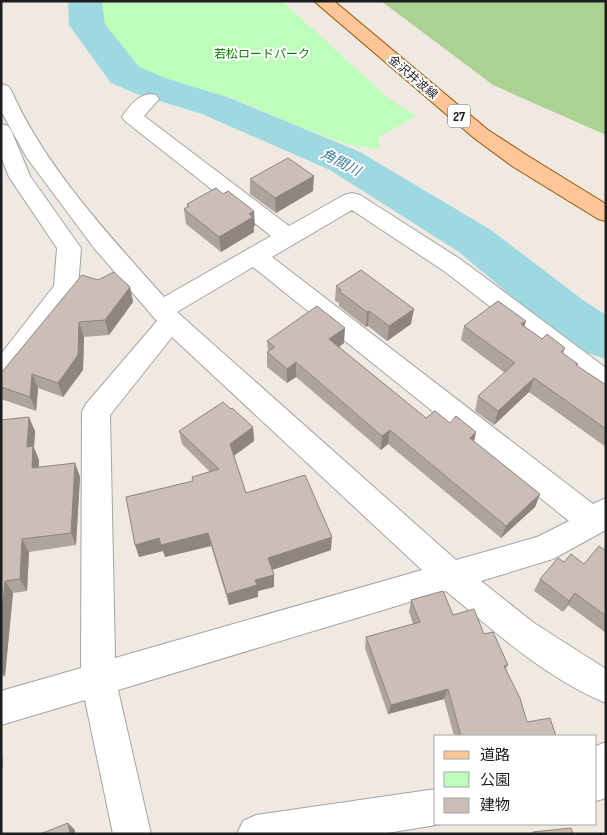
<svg xmlns="http://www.w3.org/2000/svg" width="607" height="835" viewBox="0 0 607 835" font-family="'Sofia Sans Condensed','Noto Sans JP',sans-serif">
  <style>
    .forest { fill: #acd293 }
    .park { fill: #bcfeba }
    .lines { fill: none; stroke-linecap: round; stroke-linejoin: round }
    .river { fill: #9ed9e1; fill-rule: evenodd }
    .minor-casing { stroke: #a4a4a4; stroke-width: 2 }
    .major-casing { stroke: #965300; stroke-width: 2 }
    .minor { fill: #fff; fill-rule: evenodd }
    .major { fill: #ffc697; fill-rule: evenodd }
    .wall { fill: #afa39d }
    .shaded-wall { fill: #8e8580 }
    .building { fill: #cbbeb7; stroke: #8e8580 }
    .labels { text-anchor: middle; stroke-width: 4; stroke-linejoin: round; paint-order: stroke }
    .far-park-label { font-size: 12px; fill: #068302; stroke: #fff }
    .far-street-label { font-size: 12px; fill: #1d1d1d; stroke: #fff }
    .shield { fill: #fff; stroke: #616161; stroke-width: 1 }
    .shield-label { font-size: 14px; font-weight: bold; fill: #1d1d1d }
    .far-water-label { font-size: 14px; font-style: italic; fill: #3d7ca4; stroke: #fff }
  </style>
  <rect width="100%" height="100%" fill="#efe9e2"/>
  <path class="forest" d="M381 1H606V135L493 85Z"/>
  <path class="park" d="M85 1H282L388 98 416 116 379 137V149L349 145 290 123 233 98 198 89 151 86 125 75 87 25Z"/>
  <g class="lines">
    <path class="river" d="M68 1H102L105 24 139 67 165 78 230 98 360 152 491 230 583 300 606 315V359L588 353 547 326 459 252 330 170 202 114 137 94 111 83 69 25Z"/>
    <defs>
      <g id="minor">
        <path d="M1 84 8 86 11 90C45 167 108 234 164 297L271 236 125 121 122 117C130 105 141 91 156 95L159 99 144 116 289 226 344 195 352 193 360 195 460 259 606 368V392L597 389 444 271 352 210 272 257 593 504 606 498V529L604 531 553 559 481 581 534 623 606 669V703C546 678 496 633 446 591L118 690 151 834H113L85 700 1 725V691L81 668 82 412 86 404 157 321 94 248 27 158 1 111ZM253 267 569 521 537 537 456 560 177 312ZM172 337 422 570 115 658 110 415Z"/>
        <path d="M1 124 8 126 11 130 30 176 81 248 78 288 75 294 10 380 1 383V354L54 286 57 248 9 177 1 157Z"/>
        <path d="M606 742V798L596 801V746Z"/>
        <path d="M436 789V824H440L436 825 381 834H237L243 821 256 815Z"/>
      </g>
      <path id="major" d="M314 1H334L488 130 528 156 606 204V221L598 219 512 166 474 138Z"/>
    </defs>
    <use href="#minor" class="minor-casing"/>
    <use href="#major" class="major-casing"/>
    <use href="#minor" class="minor"/>
    <use href="#major" class="major"/>
  </g>
  <g class="wall">
    <path d="M250 179 313 191 276 213 250 194Z"/>
    <path d="M187 204 255 226H254V232L221 252 186 224 184 209 187 207Z"/>
    <path d="M98 280 130 287 133 302 109 335 84 337 83 370 63 397 38 388 36 411 1 399V373Z"/>
    <path d="M336 286 411 324 387 341 368 326 366 327 339 306V303L335 301Z"/>
    <path d="M464 326 524 327 542 339 565 348 563 354 578 364 577 366 606 385V447L529 392 494 425 475 411 478 396 505 373 461 340Z"/>
    <path d="M267 341 344 343 339 347 426 418 450 423 476 432 474 442 540 494 535 507 501 538 388 444 381 450 296 377 287 383 267 367V352L268 351Z"/>
    <path d="M231 409 253 427 254 441 234 456 246 493 331 550 272 570 274 575V587L258 591V597L229 605 211 546 165 557 163 551 139 557 193 481 210 472 182 444 179 431Z"/>
    <path d="M1 420 35 431 34 448 39 460V467L75 463 80 477 76 545 29 552 27 591 13 593 5 676 1 677Z"/>
    <path d="M606 551V633L568 605 563 612 534 591 540 579 564 562 584 564Z"/>
    <path d="M411 600 453 615 484 634 508 665 506 669 527 722 556 736H454L444 699 388 714 365 648 366 637 413 624 409 612Z"/>
  </g>
  <g class="shaded-wall">
    <path d="M314 176 313 191 276 213 275 198Z"/>
    <path d="M254 211 255 226H254V232L221 252 219 237 249 214Z"/>
    <path d="M130 287 133 302 109 335 105 320Z"/>
    <path d="M414 309 411 324 387 341 389 326Z"/>
    <path d="M369 311 368 326 366 327 367 312Z"/>
    <path d="M526 321 522 335 521 324Z"/>
    <path d="M79 322 84 337 83 370 63 397 58 383Z"/>
    <path d="M345 328 344 343 329 354V339Z"/>
    <path d="M296 362V377L287 383V369Z"/>
    <path d="M32 374 38 388 36 411 30 397Z"/>
    <path d="M534 378 529 392 494 425 498 411Z"/>
    <path d="M29 417 35 431 34 448 39 460 38 481 32 468 27 447Z"/>
    <path d="M253 427 254 441 232 457 230 444Z"/>
    <path d="M390 430 388 444 381 450 382 436Z"/>
    <path d="M476 432 473 446 470 438Z"/>
    <path d="M75 463 80 477 76 545 71 533Z"/>
    <path d="M540 494 535 507 501 538 506 526Z"/>
    <path d="M208 533 211 546 165 557 163 551 139 557 135 545 159 538Z"/>
    <path d="M332 537 331 550 269 571 268 558Z"/>
    <path d="M22 539 29 552 27 591 20 579Z"/>
    <path d="M274 575V587L258 591V597L229 605 227 594 255 580Z"/>
    <path d="M5 581 13 593 5 676 1 671V624Z"/>
    <path d="M575 593 568 605 563 612 569 601Z"/>
    <path d="M448 689 444 699 388 714 391 705Z"/>
    <path d="M1 739 3 767 1 768Z"/>
    <path d="M68 823 75 830V834H70Z"/>
  </g>
  <g class="building">
    <path d="M288 158 314 176 275 198 250 179Z"/>
    <path d="M216 188 223 194 228 191 254 211 249 214 253 217 219 237 184 209 189 206 187 204Z"/>
    <path d="M361 270 414 309 389 326 369 311 367 312 339 291 341 290 336 286Z"/>
    <path d="M114 272 130 287 105 320 79 322 78 355 58 383 32 374 30 397 1 387V373L82 275 98 280Z"/>
    <path d="M498 301 526 321 521 324 542 339 547 334 565 348 561 352 578 364 576 365 606 385V429L534 378 498 411 478 396 515 363 464 326Z"/>
    <path d="M317 306 345 328 329 339 426 418 435 411 450 423 456 416 476 432 470 438 540 494 506 526 390 430 382 436 296 362 287 369 267 352 275 347 267 341Z"/>
    <path d="M223 402 231 409 232 408 253 427 230 444 246 493 305 475 332 537 268 558 274 575 255 580 257 585 227 594 208 533 161 545 159 538 135 545 126 497 193 481 192 477 219 469 179 431Z"/>
    <path d="M29 417 27 447 33 446 32 468 75 463 71 533 22 539 20 579 5 581 1 624V420Z"/>
    <path d="M599 546 606 551V616L575 593 569 601 540 579 558 558 564 562 571 554 584 564Z"/>
    <path d="M443 591 453 615 474 609 484 634 493 632 508 665 504 666 520 698 527 722 550 718 556 736H461L448 689 391 705 366 637 420 622 411 600Z"/>
    <path d="M68 823 70 834H40Z"/>
    <path d="M571 828 573 834H531H534L533 832Z"/>
  </g>
  <g class="labels">
    <g class="far-park-label">
      <text x="262" y="58">若松ロードパーク</text>
    </g>
    <g class="far-street-label">
      <text transform="translate(413 77) rotate(40)" y="4">金沢井波線</text>
    </g>
    <rect class="shield" x="448" y="104.5" width="22" height="23" rx="4"/>
    <g class="shield-label">
      <text x="459" y="121">27</text>
    </g>
    <g class="far-water-label">
      <text transform="translate(341 162) rotate(27)" y="5">角間川</text>
    </g>
  </g>
  <rect width="607" height="835" fill="none" stroke="#1d1d1d" stroke-width="5"/>
  <rect x="434" y="735" width="162" height="90" fill="#ffffff" stroke="#a5a5a5"/>
  <rect x="444" y="751" width="25" height="8" fill="#ffc697" stroke="#a5a5a5"/>
  <text x="480" y="760" font-size="15" fill="#1d1d1d">道路</text>
  <rect x="444" y="772" width="25" height="15" fill="#bcfeba" stroke="#a5a5a5"/>
  <text x="480" y="785" font-size="15" fill="#1d1d1d">公園</text>
  <rect x="444" y="798" width="25" height="15" fill="#cbbeb7" stroke="#a5a5a5"/>
  <text x="480" y="810" font-size="15" fill="#1d1d1d">建物</text>
</svg>
